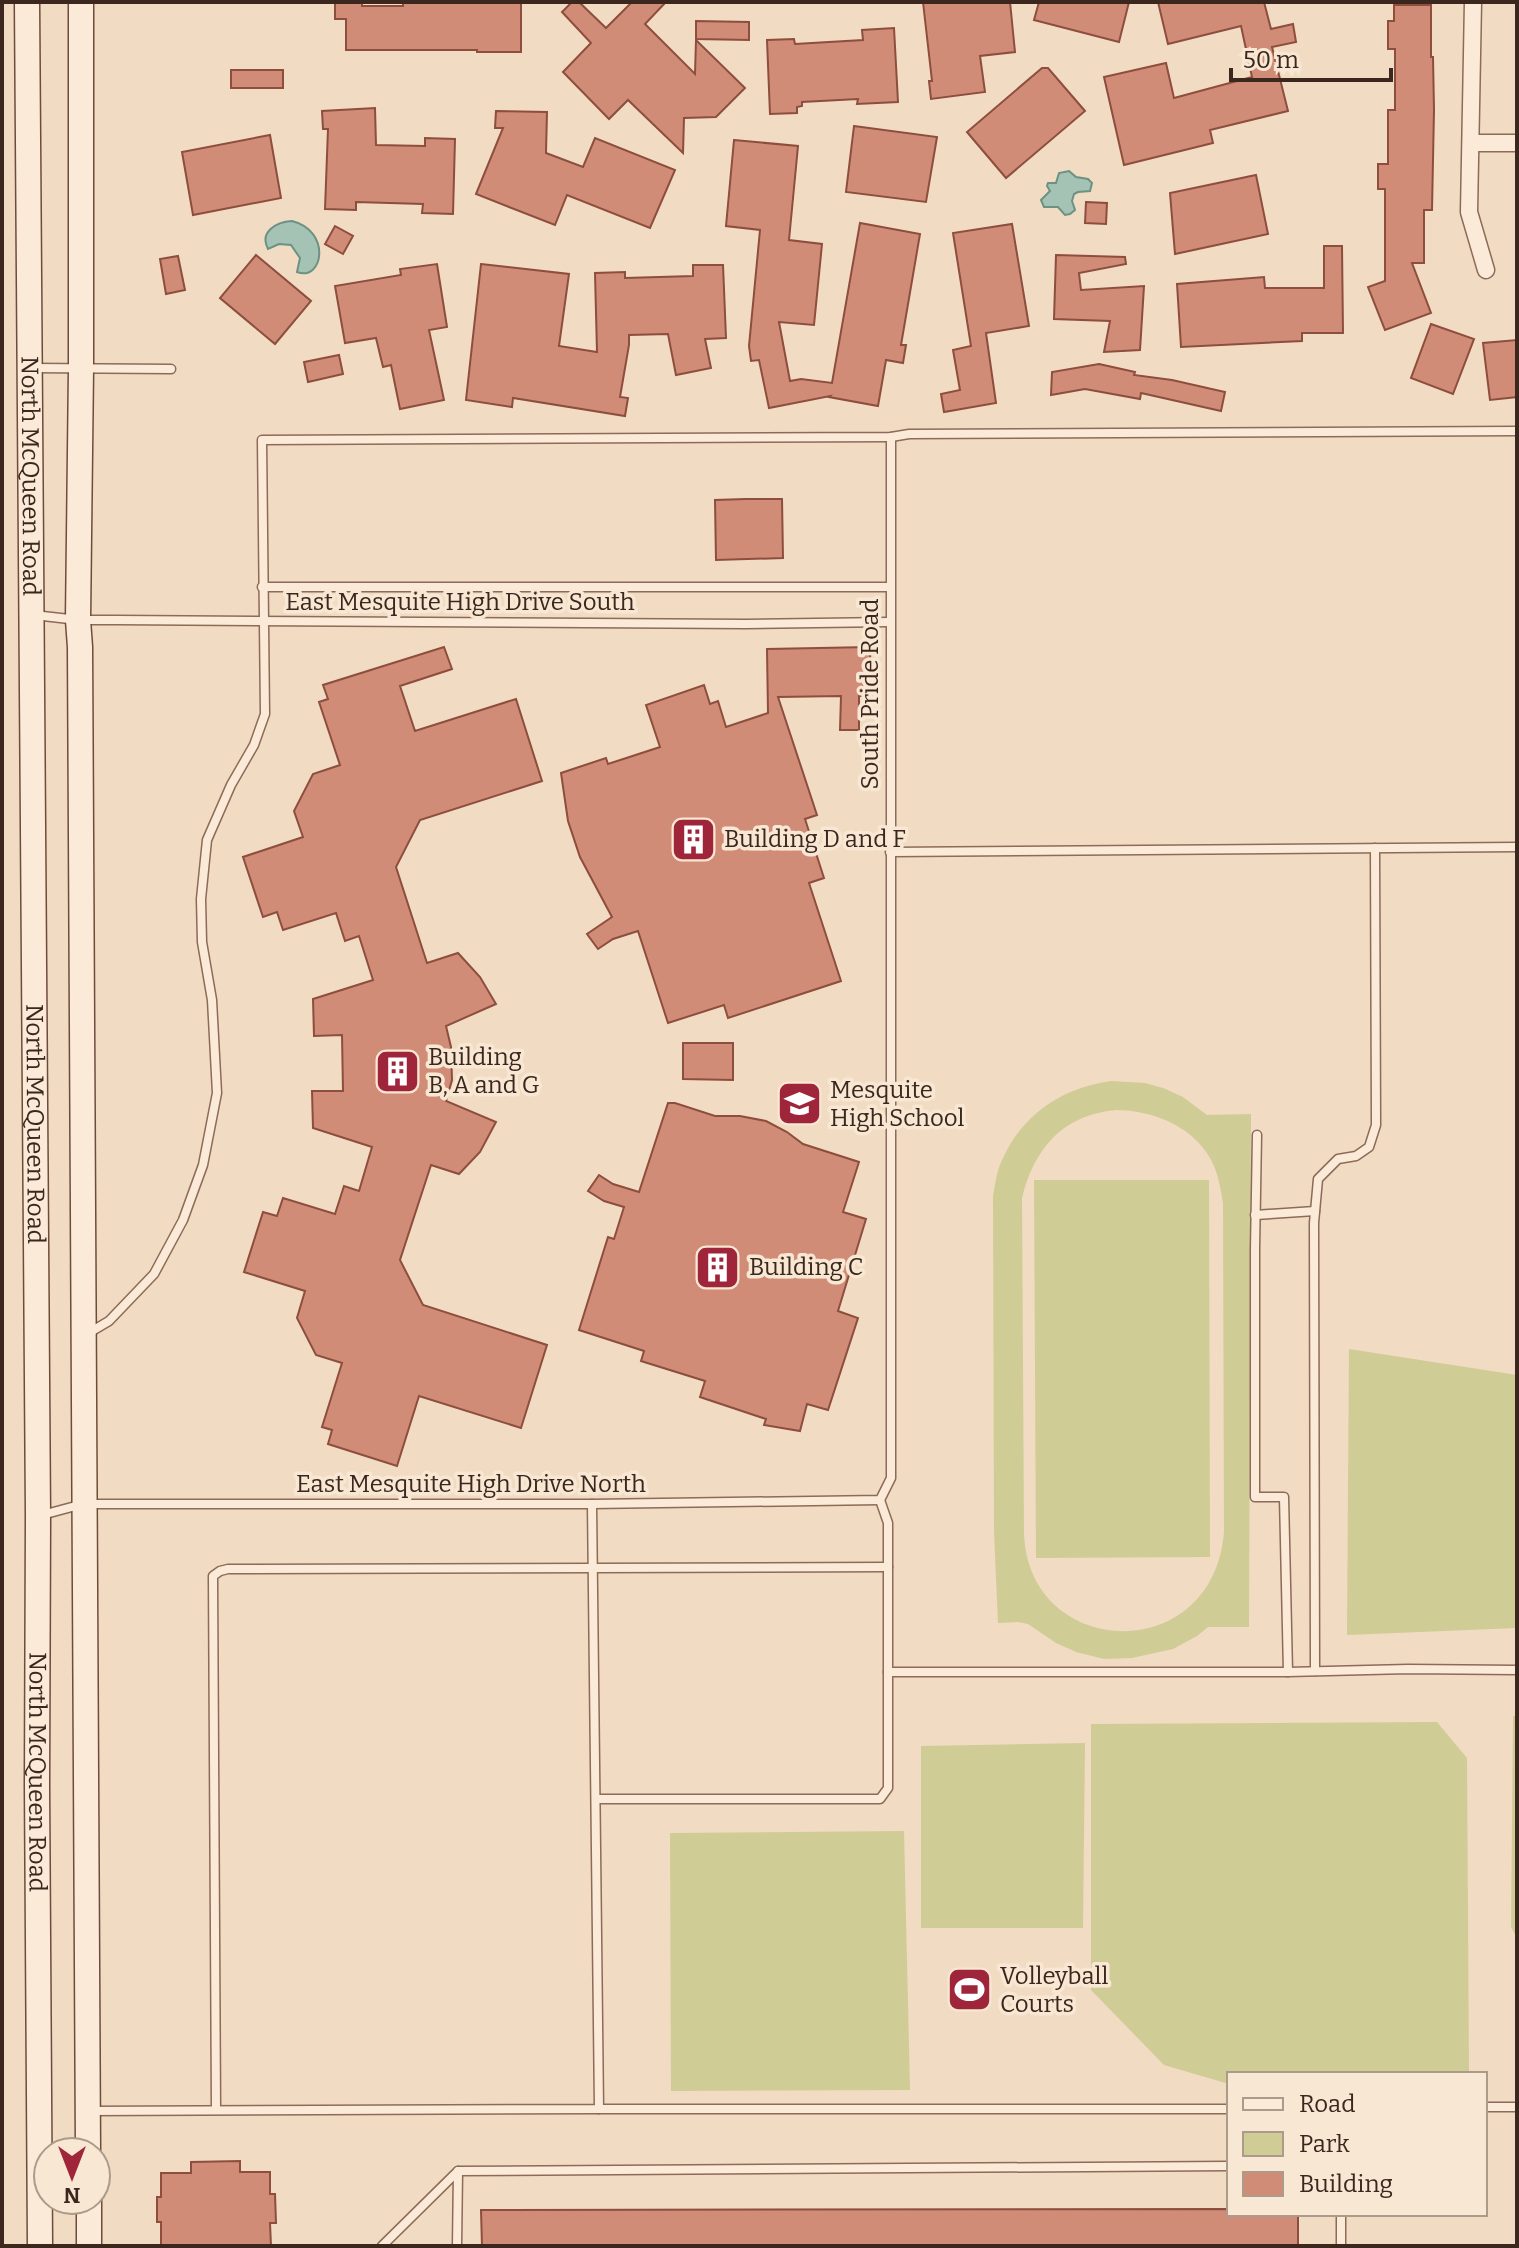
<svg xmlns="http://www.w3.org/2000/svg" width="1519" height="2248" viewBox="0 0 1519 2248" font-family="Bitter,serif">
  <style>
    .green { fill: #d0cc96; fill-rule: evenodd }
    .water { fill: #a5c3b5; stroke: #6b9282; stroke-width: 2 }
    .building { fill: #d18c77; stroke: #8d4e3d; stroke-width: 2 }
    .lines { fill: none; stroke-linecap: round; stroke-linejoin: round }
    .service-casing { stroke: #8c6b58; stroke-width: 11 }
    .minor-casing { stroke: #8c6b58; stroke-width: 19 }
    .secondary-casing { stroke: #6e4c3c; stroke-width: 27 }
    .service { stroke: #fbead7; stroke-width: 8 }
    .minor { stroke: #fbead7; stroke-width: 16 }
    .secondary { stroke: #fbead7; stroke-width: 24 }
    .labels { text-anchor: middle; stroke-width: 7; stroke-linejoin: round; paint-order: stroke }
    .street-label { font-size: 24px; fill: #3b271d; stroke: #f8e7d3 }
    .poi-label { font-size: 24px; fill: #3b271d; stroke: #f8e7d3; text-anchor: start }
  </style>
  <rect width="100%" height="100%" fill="#f1dbc3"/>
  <g class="green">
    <path d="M1111 1081 1145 1083 1163 1088 1183 1097 1207 1115 1251 1114 1249 1627H1208L1197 1636 1173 1649 1132 1658 1104 1659 1076 1652 1056 1643 1028 1624 1018 1622 998 1623 994 1531 993 1196C995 1186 996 1175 1000 1165 1019 1117 1060 1088 1111 1081ZM1116 1110C1154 1110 1198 1128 1214 1166 1219 1178 1221 1191 1223 1203L1224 1532C1213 1668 1028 1660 1024 1533L1022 1198C1034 1149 1062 1115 1116 1110Z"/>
    <path d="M1034 1180H1209L1210 1557 1036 1558Z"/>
    <path d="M1349 1349 1517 1375V1628L1347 1635Z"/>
    <path d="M1513 1716H1517V1938L1511 1927Z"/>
    <path d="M1437 1722 1467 1758 1469 2074H1229V2084L1164 2065 1091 1990V1724Z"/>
    <path d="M1085 1743 1083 1928H921V1746Z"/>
    <path d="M904 1831 910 2090 671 2091 670 1833Z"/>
  </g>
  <g class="water">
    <path d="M1069 171 1076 177 1088 179 1092 183 1090 191 1078 192 1074 194 1072 201 1075 210 1070 214 1065 215 1058 207H1044L1041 200 1050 191 1047 186 1048 183H1056L1059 173Z"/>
    <path d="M292 221C332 231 323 282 297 272L300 258 291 245 279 244 268 249C259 232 276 222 292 221Z"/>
  </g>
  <g class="building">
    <path d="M335 2H362V6H403V2H521V52H477V50H346V19H335Z"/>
    <path d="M572 2H579L606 28 632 2H666L645 24 695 74 696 40 745 88 716 117 684 118 683 153 628 100 609 119 563 72 591 43 562 12Z"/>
    <path d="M923 2H1010L1015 52 980 56 985 92 931 99 929 81H932Z"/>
    <path d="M1039 2H1129L1119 42 1034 20Z"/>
    <path d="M1158 2H1264L1271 29 1293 24 1296 42 1272 47 1288 111 1210 130 1213 143 1124 165 1104 77 1166 63 1174 98 1252 77 1241 26 1168 44Z"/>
    <path d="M1394 5H1431V57H1433L1434 110 1432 210H1424V263H1412L1431 313 1385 330 1368 287 1385 281V189H1378V164H1388V110H1395V49H1388V21H1394Z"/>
    <path d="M696 21 749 22V40L696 39Z"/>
    <path d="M894 28 898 102 857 104 858 99 802 102V106L797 107V113L770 114 767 40 794 39 795 44 863 40 862 30Z"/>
    <path d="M1042 68H1048L1085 111 1006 178 967 132Z"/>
    <rect x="231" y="70" width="52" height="18"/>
    <path d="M375 108 376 145 425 146V138L455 139 453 214 422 213 423 204 356 202V210L325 209 328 129H323L322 111Z"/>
    <path d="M496 111 547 112 546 153 583 167 595 138 675 170 650 228 567 195 555 225 476 194 503 128H495Z"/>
    <path d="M854 126 937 137 926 202 846 192Z"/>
    <path d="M270 135 281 198 193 215 182 152Z"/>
    <path d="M734 140 798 146 789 240 822 244 814 325 779 322 790 381 801 379 832 383 860 223 920 234 901 345H906L903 363 886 360 878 406 829 397 830 396 769 408 759 360 751 361 749 346 760 230 726 226Z"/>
    <path d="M1256 175 1268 234 1175 254 1170 193Z"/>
    <path d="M1086 202 1107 203 1106 224 1085 223Z"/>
    <path d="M1012 224 1029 326 986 333 996 403 944 412 941 394 960 390 953 350 971 346 953 233Z"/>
    <path d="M335 226 353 236 343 254 325 244Z"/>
    <path d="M1324 246H1342L1343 333H1302V341L1181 347 1177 284 1264 277 1265 288H1324Z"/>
    <path d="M256 255 311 301 275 344 220 298Z"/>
    <path d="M1056 255 1125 257 1126 264 1079 273 1081 290 1144 286 1140 350 1104 352 1110 321 1054 319Z"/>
    <path d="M178 256 185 290 166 294 160 259Z"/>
    <path d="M437 264 447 327 429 330 444 400 400 409 391 365 383 367 376 338 345 343 335 286 401 275 400 269Z"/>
    <path d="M481 264 569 274 559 346 597 352 595 273 625 272V278L693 276V265H723L726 338 705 339 711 368 676 375 668 334 629 335V345L620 397 628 398 625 416 513 398 512 407 466 400Z"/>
    <path d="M1431 324 1474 339 1453 394 1411 378Z"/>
    <path d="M1517 340V397L1490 400 1483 343Z"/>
    <path d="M339 355 343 374 308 382 304 362Z"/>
    <path d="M1099 364 1135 372 1134 375 1172 380 1225 392 1221 411 1141 393 1140 399 1085 389 1051 395 1052 372Z"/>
    <path d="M746 499H782L783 558 716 560 715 500Z"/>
    <path d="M444 647 452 669 400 686 415 731 516 699 542 781 420 820 396 867 427 963 458 953 480 977 496 1004 446 1026 451 1047 452 1080 446 1101 496 1122 480 1152 459 1174 431 1165 400 1260 423 1305 547 1345 521 1428 419 1396 397 1466 328 1444 332 1430 322 1427 342 1363 316 1355 297 1318 305 1291 244 1272 263 1212 277 1216 283 1198 335 1214 344 1186 359 1191 372 1147 313 1128 312 1091H343L342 1035 314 1036 313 999 373 980 359 936 345 941 336 913 283 930 277 912 263 917 243 857 303 837 294 811 313 774 340 765 319 702 328 699 323 685Z"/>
    <path d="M870 647 871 695 859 696V730H840L841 696 778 697 817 815 805 819 824 878 809 883 841 981 728 1018 724 1005 668 1023 638 931 613 939 598 949 587 934 612 917 580 857 568 821 561 773 606 758 608 764 660 747 646 705 704 685 710 704 718 701 726 727 768 713 767 649Z"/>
    <path d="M683 1043H733V1080L683 1079Z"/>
    <path d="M668 1103H675L715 1116H740L766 1121 787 1132 803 1144 859 1162 843 1212 866 1219 838 1311 858 1318 828 1410 807 1404 800 1431 764 1425 766 1419 700 1397 705 1381 641 1361 644 1351 579 1330 608 1237 614 1239 624 1207 604 1201 588 1191 599 1175 613 1184 639 1192Z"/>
    <path d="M240 2161V2172H270V2194H275L276 2223H270L271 2246 161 2245V2222H157V2197H161V2173H191V2162Z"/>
    <path d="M1229 2209V2214H1298V2246H482L481 2210Z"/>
  </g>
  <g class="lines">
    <defs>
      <g id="service">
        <path d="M31 368 171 369"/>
        <path d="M262 587H889"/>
        <path d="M34 615 78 620H116L746 624 889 622"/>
        <path d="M890 852 1517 847"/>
        <path d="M1257 1135 1255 1249V1497H1284L1288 1672"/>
        <path d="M1255 1215 1315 1211"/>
        <path d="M87 1334 109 1321 154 1274 183 1220 203 1165 217 1093 212 1000 202 942 201 899 207 840 231 785 254 745 265 714 262 440 891 437 909 434 1517 431"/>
        <path d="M42 1515 83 1504H592L880 1500 891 1478V437"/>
        <path d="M1315 1671 1314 1223 1318 1179 1338 1159 1356 1156 1369 1147 1376 1125 1375 848"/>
        <path d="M888 1672H1288L1408 1669 1517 1670"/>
        <path d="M596 1799H880L888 1788V1523L880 1500"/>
        <path d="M1485 2107H1517"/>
        <path d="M599 2109H1229"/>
        <path d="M216 2110 213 1576 220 1571 228 1569 888 1567"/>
        <path d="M89 2111 599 2109 592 1504"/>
        <path d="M382 2246 458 2171 1229 2166"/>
        <path d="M457 2246 458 2171"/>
        <path d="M1341 2246V2214"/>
      </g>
      <g id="minor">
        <path d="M1473 2 1469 212 1486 270"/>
        <path d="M1471 143H1517"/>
      </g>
      <g id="secondary">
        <path id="s1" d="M27 2 38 1516 37 1785 40 2246"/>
        <path d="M81 2V368L78 620 80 647 88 2152"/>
        <path d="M89 2200V2246"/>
      </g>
    </defs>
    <use href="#service" class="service-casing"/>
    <use href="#minor" class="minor-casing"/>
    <use href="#secondary" class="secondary-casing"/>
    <use href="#service" class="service"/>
    <use href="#minor" class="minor"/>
    <use href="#secondary" class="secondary"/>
  </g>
  <defs>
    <symbol id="building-square" viewBox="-11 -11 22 22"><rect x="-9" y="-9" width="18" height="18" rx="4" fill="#9f253b" stroke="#f8e7d3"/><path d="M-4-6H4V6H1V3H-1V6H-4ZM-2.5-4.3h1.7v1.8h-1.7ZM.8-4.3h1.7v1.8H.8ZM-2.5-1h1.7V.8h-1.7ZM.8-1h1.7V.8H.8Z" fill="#fff"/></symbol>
    <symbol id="school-square" viewBox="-11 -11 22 22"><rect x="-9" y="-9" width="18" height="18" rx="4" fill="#9f253b" stroke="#f8e7d3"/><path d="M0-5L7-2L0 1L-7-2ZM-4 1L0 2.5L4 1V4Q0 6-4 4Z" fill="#fff"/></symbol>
    <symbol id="stadium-square" viewBox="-11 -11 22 22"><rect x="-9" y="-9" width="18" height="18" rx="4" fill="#9f253b" stroke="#f8e7d3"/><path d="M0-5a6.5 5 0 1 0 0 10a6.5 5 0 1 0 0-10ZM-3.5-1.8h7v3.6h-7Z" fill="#fff"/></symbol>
  </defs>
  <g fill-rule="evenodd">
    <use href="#building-square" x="668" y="814" width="51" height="51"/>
    <use href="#building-square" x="372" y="1046" width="51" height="51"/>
    <use href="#school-square" x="774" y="1078" width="51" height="51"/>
    <use href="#building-square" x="692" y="1242" width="51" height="51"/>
    <use href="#stadium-square" x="944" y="1964" width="51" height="51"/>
  </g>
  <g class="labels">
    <g class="street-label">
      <text dy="8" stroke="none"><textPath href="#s1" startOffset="474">North McQueen Road</textPath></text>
      <text x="460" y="610">East Mesquite High Drive South</text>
      <text transform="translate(870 694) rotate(-90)" y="8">South Pride Road</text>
      <text dy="8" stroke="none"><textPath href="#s1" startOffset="1122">North McQueen Road</textPath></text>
      <text x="471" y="1492">East Mesquite High Drive North</text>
      <text dy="8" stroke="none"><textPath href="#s1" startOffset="1770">North McQueen Road</textPath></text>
    </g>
    <g class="poi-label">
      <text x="724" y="847">Building D and F</text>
      <text x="428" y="1065">Building<tspan x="428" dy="28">B, A and G</tspan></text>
      <text x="830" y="1098">Mesquite<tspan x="830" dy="28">High School</tspan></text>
      <text x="749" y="1275">Building C</text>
      <text x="1000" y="1984">Volleyball<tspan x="1000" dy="28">Courts</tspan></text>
    </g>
  </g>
  <rect width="1519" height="2248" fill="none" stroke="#3b271d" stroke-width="8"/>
  <rect x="1227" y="2072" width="260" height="144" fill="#f8e7d3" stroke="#ac9a8a" stroke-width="2"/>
  <rect x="1243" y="2098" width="40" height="12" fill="#fbead7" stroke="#ac9a8a" stroke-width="2"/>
  <text x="1299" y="2112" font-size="24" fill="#3b271d">Road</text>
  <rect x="1243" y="2132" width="40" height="24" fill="#d0cc96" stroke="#ac9a8a" stroke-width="2"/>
  <text x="1299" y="2152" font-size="24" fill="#3b271d">Park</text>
  <rect x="1243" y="2172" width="40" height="24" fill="#d18c77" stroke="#ac9a8a" stroke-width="2"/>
  <text x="1299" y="2192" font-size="24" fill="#3b271d">Building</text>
  <g transform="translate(72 2176) rotate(180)"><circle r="38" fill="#f8e7d3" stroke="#ac9a8a" stroke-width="2"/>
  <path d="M0-6L14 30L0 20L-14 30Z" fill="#9f253b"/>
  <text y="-12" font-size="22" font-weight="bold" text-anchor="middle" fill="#3b271d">N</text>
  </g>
  <path d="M1231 68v12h160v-12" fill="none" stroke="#3b271d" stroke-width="4"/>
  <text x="1243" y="68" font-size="24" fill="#3b271d" stroke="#f8e7d3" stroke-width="6" paint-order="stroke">50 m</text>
</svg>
